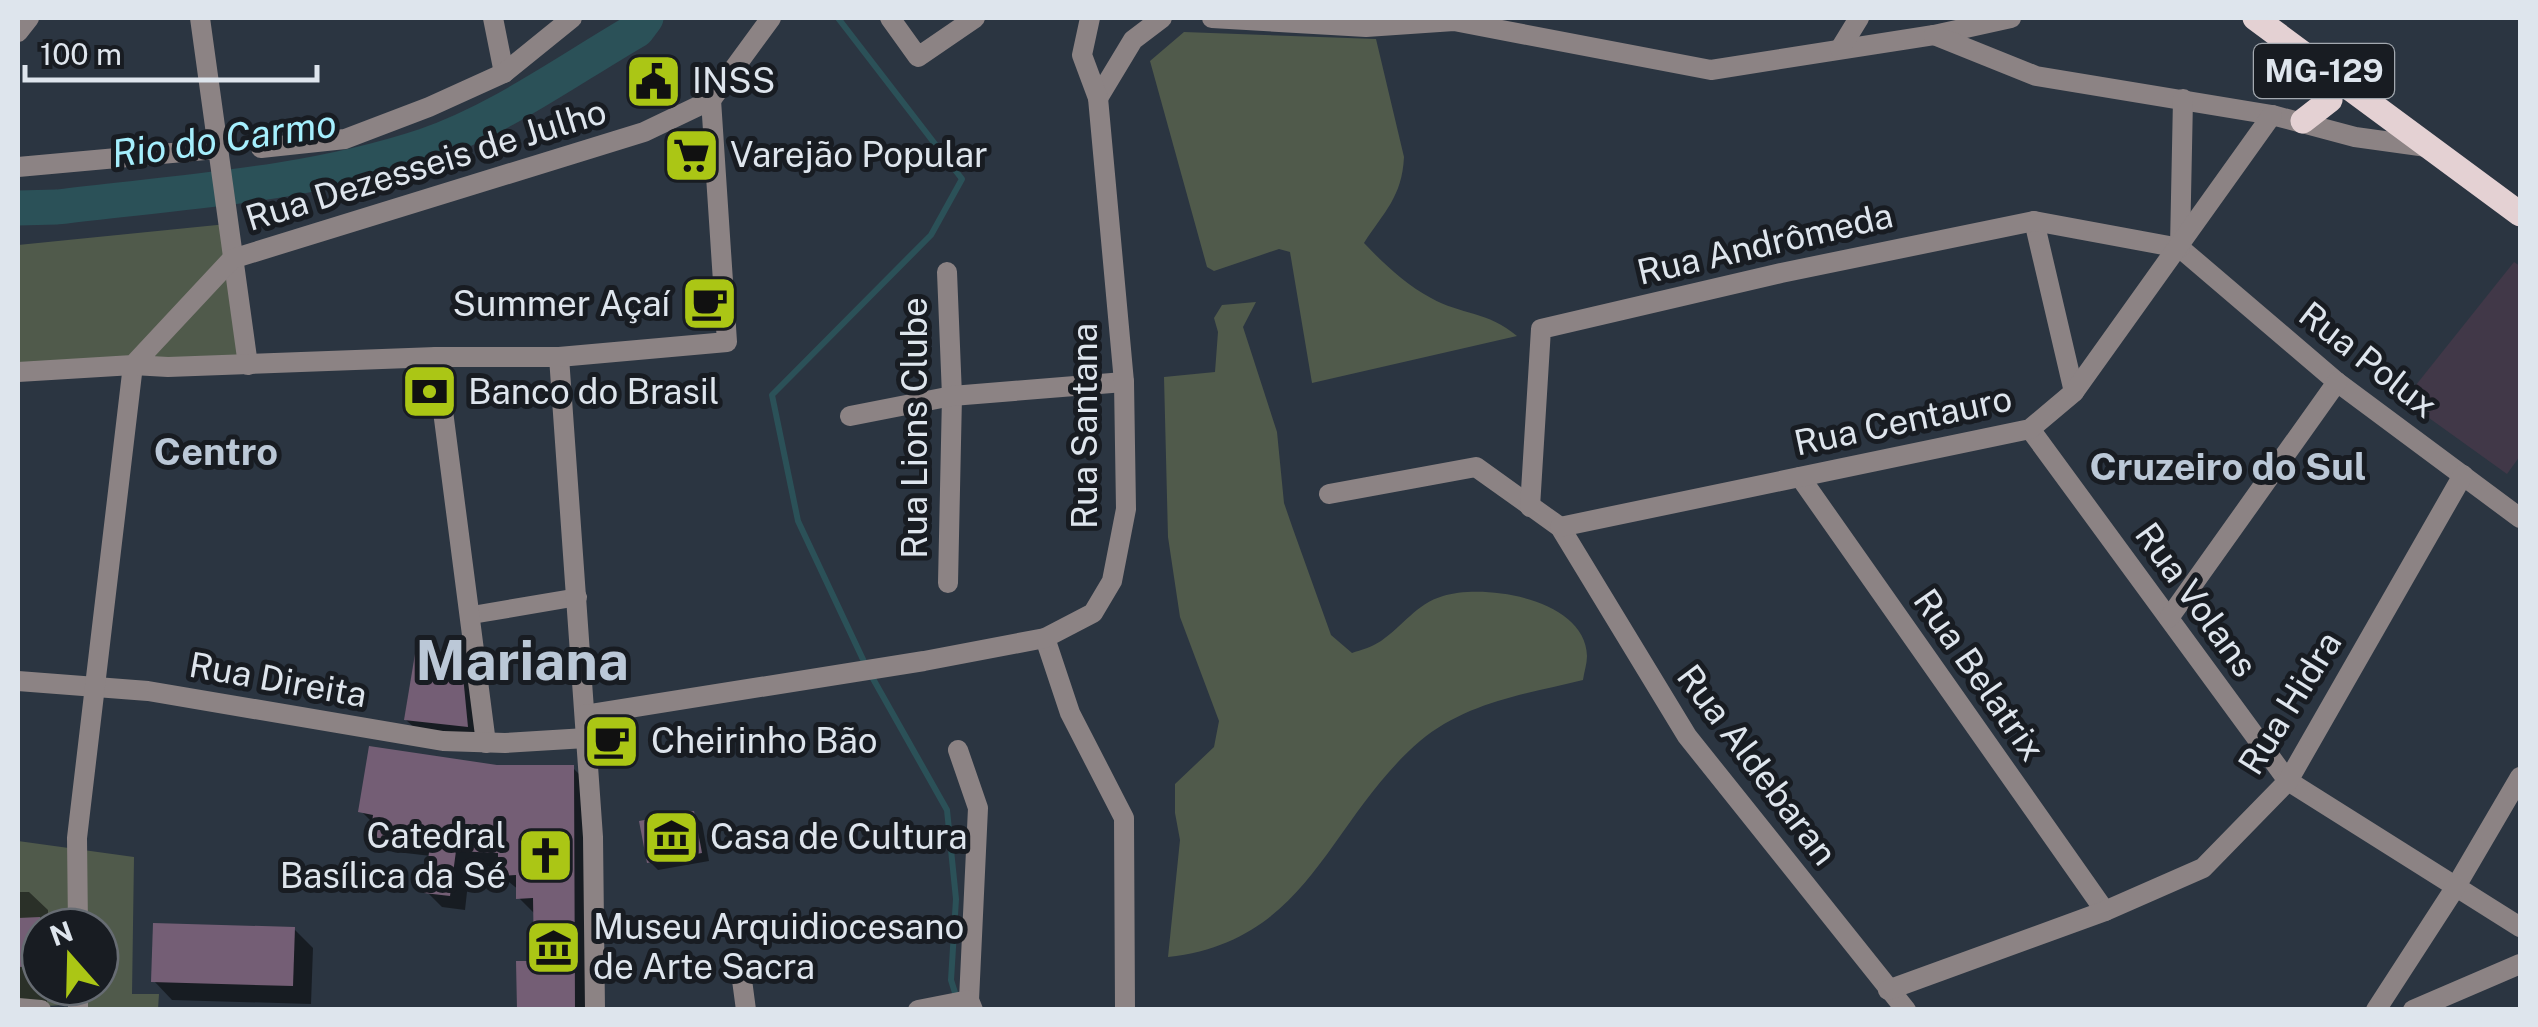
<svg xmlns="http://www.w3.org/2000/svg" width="2538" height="1027" viewBox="0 0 2538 1027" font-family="'Public Sans',sans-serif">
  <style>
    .industrial { fill: #413848 }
    .green { fill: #505a4b; fill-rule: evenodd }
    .shadow { fill: #0007 }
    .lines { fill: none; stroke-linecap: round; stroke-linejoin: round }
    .stream { stroke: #2b5158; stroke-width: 6 }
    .river { stroke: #2b5158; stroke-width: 35 }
    .building { fill: #745e75 }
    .pedestrian { stroke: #8c8384; stroke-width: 18 }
    .minor { stroke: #8c8384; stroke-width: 20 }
    .tertiary { stroke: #8c8384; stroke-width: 20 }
    .primary { stroke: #e4d1d3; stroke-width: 25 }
    .labels { text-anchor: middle; stroke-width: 10; stroke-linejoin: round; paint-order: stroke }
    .shield { fill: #181c22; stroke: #a3a9b0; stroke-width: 2.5 }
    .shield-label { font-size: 32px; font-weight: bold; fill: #dee5ed }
    .poi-label { font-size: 35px; fill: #dee5ed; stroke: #181c22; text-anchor: start }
    .street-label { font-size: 35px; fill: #dee5ed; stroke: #181c22 }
    .water-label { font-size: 38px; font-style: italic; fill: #a5effd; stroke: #181c22 }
    .neighbourhood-label { font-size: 38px; font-weight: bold; fill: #bbc8d7; stroke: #181c22 }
    .town-label { font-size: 55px; font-weight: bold; fill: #bbc8d7; stroke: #181c22 }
  </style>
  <rect width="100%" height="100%" fill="#2b3541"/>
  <path class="industrial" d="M2514 262 2520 266V456L2507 474 2404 400Z"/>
  <g class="green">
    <path d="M1184 32 1376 39 1404 157C1402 197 1384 212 1364 243 1384 264 1405 284 1431 298 1461 315 1488 311 1517 336L1312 383 1290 252 1279 249 1214 271 1207 267 1150 61Z"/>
    <path d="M227 224 244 355 18 364V245Z"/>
    <path d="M1256 302 1243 327 1277 432 1284 503 1293 529 1331 635 1352 653C1361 650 1372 647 1381 641 1403 626 1416 604 1443 596 1485 583 1586 599 1587 656 1587 664 1584 672 1583 680 1526 694 1467 702 1420 741 1327 821 1311 941 1168 957L1180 840 1175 813V784L1214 747 1219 721 1180 617 1168 537 1164 377 1215 372 1218 332 1214 318 1222 305Z"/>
    <path d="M18 841 134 857 132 994H159L158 1009H78L77 1004 18 1008ZM40 927H100V987H40Z"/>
  </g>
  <g class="shadow">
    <path d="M460 658 474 672 480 740 420 733 406 720Z"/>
    <path d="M497 767 573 768 588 783 589 1010H519L537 964 534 913 519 898V890L500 875V867L470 865 465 910 442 907 427 892 431 856 388 851 373 836 375 825 361 811Z"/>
    <path d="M693 814 702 823 709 861 658 870 649 861Z"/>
    <path d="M18 892H29L48 910V927H40V987H47V1003L18 1004Z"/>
    <path d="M294 929 313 948 311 1004 172 1000 154 981Z"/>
  </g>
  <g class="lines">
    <path class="stream" d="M838 18 962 179 931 235 772 395 798 521 867 668 947 810 956 899 951 980 957 999"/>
    <path class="river" d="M18 208 57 207C180 192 306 185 424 146 500 120 568 70 637 30L646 18"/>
  </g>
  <g class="building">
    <path d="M415 654 461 655 468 727 404 720Z"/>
    <path d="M369 746 497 765H574L575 1010H517L516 961H534L533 898 516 899V875L498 876V853L456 851 450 896 424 893 430 844 370 837 373 815 358 812Z"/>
    <path d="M694 811 702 853 647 863 639 821Z"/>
    <path d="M40 917V966L18 967V918Z"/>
    <path d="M153 923 295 927 293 986 151 982Z"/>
  </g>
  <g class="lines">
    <path class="pedestrian" d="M472 615 578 597"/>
    <g class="minor">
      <path d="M493 18 504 73"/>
      <path d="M890 18 918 57 975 18"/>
      <path d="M1212 18 1366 27 1454 21 1711 70 1934 35 2011 18"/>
      <path d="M1934 35 2036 76 2272 115 2355 137 2427 147"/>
      <path d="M1840 49 1859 18"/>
      <path d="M1098 98 1133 40 1162 18"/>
      <path d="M711 100 771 18"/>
      <path d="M261 148 345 139 429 107 504 73 572 18"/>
      <path d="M18 167 216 149"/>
      <path d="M2034 221 2074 392"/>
      <path d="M2180 246 2183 99"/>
      <path d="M2180 248 2337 382 2520 518"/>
      <path d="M947 272 952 396 948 583"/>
      <path d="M436 357 486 743"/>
      <path d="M559 357 593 837 595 1010"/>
      <path d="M850 416 952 396 1124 382"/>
      <path d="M2030 429 2288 781 2520 927"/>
      <path d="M1800 477 2105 911"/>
      <path d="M1329 494 1476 467 1560 527 1687 736 1906 1010"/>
      <path d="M1530 507 1541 329 1781 273 2034 221 2180 248"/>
      <path d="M1560 527 2030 429 2074 392 2272 115"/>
      <path d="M2169 618 2337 382"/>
      <path d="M1045 638 1070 713 1124 818 1125 1010"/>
      <path d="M18 681 148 691 443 741 505 743 586 738"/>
      <path d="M585 715 924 661 1045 638 1093 613 1112 581 1126 509 1124 382 1098 98 1082 55 1090 18"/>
      <path d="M958 750 978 808 969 1000 973 1010"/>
      <path d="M78 927 77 838 133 365"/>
      <path d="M740 965 746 1010"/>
      <path d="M78 987V1010"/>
      <path d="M1888 990 2105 911 2203 868 2288 781 2463 475"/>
      <path d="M18 1008 41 1010"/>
      <path d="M918 1010 969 1000"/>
      <path d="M2376 1010 2455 888 2520 777"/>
      <path d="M2413 1010 2520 964"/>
    </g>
    <g class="tertiary">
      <path d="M200 18 248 365"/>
      <path d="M18 32 29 18"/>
      <path d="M18 372 133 365 168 367 436 357H559L727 342 711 100 644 132 232 259 133 365"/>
    </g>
    <g class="primary">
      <path d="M2255 18 2520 214"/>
      <path d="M2303 121 2330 100 2314 67"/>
    </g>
  </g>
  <defs>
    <symbol id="civic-square" viewBox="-11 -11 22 22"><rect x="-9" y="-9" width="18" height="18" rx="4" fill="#abc615" stroke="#181c22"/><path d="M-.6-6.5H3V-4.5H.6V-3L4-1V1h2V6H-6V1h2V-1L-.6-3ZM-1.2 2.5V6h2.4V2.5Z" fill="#111"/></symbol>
    <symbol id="supermarket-square" viewBox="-11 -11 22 22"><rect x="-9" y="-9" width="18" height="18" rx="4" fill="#abc615" stroke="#181c22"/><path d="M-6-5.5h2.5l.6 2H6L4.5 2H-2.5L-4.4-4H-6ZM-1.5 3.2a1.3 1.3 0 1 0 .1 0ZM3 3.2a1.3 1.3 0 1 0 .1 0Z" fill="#111"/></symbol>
    <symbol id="cafe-square" viewBox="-11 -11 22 22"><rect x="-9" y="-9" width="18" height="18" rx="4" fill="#abc615" stroke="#181c22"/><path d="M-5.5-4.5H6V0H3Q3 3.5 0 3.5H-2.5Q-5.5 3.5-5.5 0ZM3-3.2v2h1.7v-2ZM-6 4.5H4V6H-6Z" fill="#111"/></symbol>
    <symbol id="bank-square" viewBox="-11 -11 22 22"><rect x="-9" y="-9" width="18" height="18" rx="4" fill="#abc615" stroke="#181c22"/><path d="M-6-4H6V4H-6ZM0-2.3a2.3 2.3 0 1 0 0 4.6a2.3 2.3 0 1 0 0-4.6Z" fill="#111"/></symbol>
    <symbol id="museum-square" viewBox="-11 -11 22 22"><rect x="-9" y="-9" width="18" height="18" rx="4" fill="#abc615" stroke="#181c22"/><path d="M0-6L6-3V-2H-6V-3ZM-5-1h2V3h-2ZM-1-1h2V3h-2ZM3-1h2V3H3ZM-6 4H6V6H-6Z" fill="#111"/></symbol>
    <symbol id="church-square" viewBox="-11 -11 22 22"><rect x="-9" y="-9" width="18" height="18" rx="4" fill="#abc615" stroke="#181c22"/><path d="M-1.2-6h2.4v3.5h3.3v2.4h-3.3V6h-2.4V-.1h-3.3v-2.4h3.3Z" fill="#111"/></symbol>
  </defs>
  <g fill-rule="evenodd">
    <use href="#civic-square" x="622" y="50" width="63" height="63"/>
    <use href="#supermarket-square" x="660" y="124" width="63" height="63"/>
    <use href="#cafe-square" x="678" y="272" width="63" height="63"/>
    <use href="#bank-square" x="398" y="360" width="63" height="63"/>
    <use href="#cafe-square" x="580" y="710" width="63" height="63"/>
    <use href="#museum-square" x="640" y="806" width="63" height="63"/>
    <use href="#church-square" x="514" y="824" width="63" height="63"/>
    <use href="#museum-square" x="522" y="916" width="63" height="63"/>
  </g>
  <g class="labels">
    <rect class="shield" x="2254" y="44" width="140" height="54" rx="8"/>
    <g class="shield-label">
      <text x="2324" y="82">MG-129</text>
    </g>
    <g class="poi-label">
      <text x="692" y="93">INSS</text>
      <text x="730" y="167">Varejão Popular</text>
      <text x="670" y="316" text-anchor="end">Summer Açaí</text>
      <text x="468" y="404">Banco do Brasil</text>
      <text x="651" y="753">Cheirinho Bão</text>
      <text x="506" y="848" text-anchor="end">Catedral<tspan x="506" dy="40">Basílica da Sé</tspan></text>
      <text x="710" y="849">Casa de Cultura</text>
      <text x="593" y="939">Museu Arquidiocesano<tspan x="593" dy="40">de Arte Sacra</tspan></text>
    </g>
    <g class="street-label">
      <text transform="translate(426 165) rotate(-17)" y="12">Rua Dezesseis de Julho</text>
      <text transform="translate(1765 244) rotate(-13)" y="12">Rua Andrômeda</text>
      <text transform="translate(2368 360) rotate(38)" y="12">Rua Polux</text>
      <text transform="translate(1903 421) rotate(-12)" y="12">Rua Centauro</text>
      <text transform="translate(1085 426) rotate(-90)" y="12">Rua Santana</text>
      <text transform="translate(915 428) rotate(-90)" y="12">Rua Lions Clube</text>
      <text transform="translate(2196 600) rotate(54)" y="12">Rua Volans</text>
      <text transform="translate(1979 675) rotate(55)" y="12">Rua Belatrix</text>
      <text transform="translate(278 680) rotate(10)" y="12">Rua Direita</text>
      <text transform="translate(2290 703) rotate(-58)" y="12">Rua Hidra</text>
      <text transform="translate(1757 765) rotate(53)" y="12">Rua Aldebaran</text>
    </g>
    <g class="water-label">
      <text transform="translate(224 139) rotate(-8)" y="13">Rio do Carmo</text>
    </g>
    <g class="neighbourhood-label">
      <text x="216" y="465">Centro</text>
      <text x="2228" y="480">Cruzeiro do Sul</text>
    </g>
    <g class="town-label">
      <text x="522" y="680">Mariana</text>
    </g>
  </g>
  <rect width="2538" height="1027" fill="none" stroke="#dee5ed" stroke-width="40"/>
  <g transform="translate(70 957) rotate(340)"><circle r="48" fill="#181c22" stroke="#676c73" stroke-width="2.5"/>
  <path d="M0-8L18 38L0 25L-18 38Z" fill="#abc615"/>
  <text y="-15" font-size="28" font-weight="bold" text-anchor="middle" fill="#dee5ed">N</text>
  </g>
  <path d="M25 65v15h292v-15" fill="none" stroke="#dee5ed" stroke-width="5"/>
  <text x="40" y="65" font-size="30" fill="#dee5ed" stroke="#181c22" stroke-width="8" paint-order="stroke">100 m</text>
</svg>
